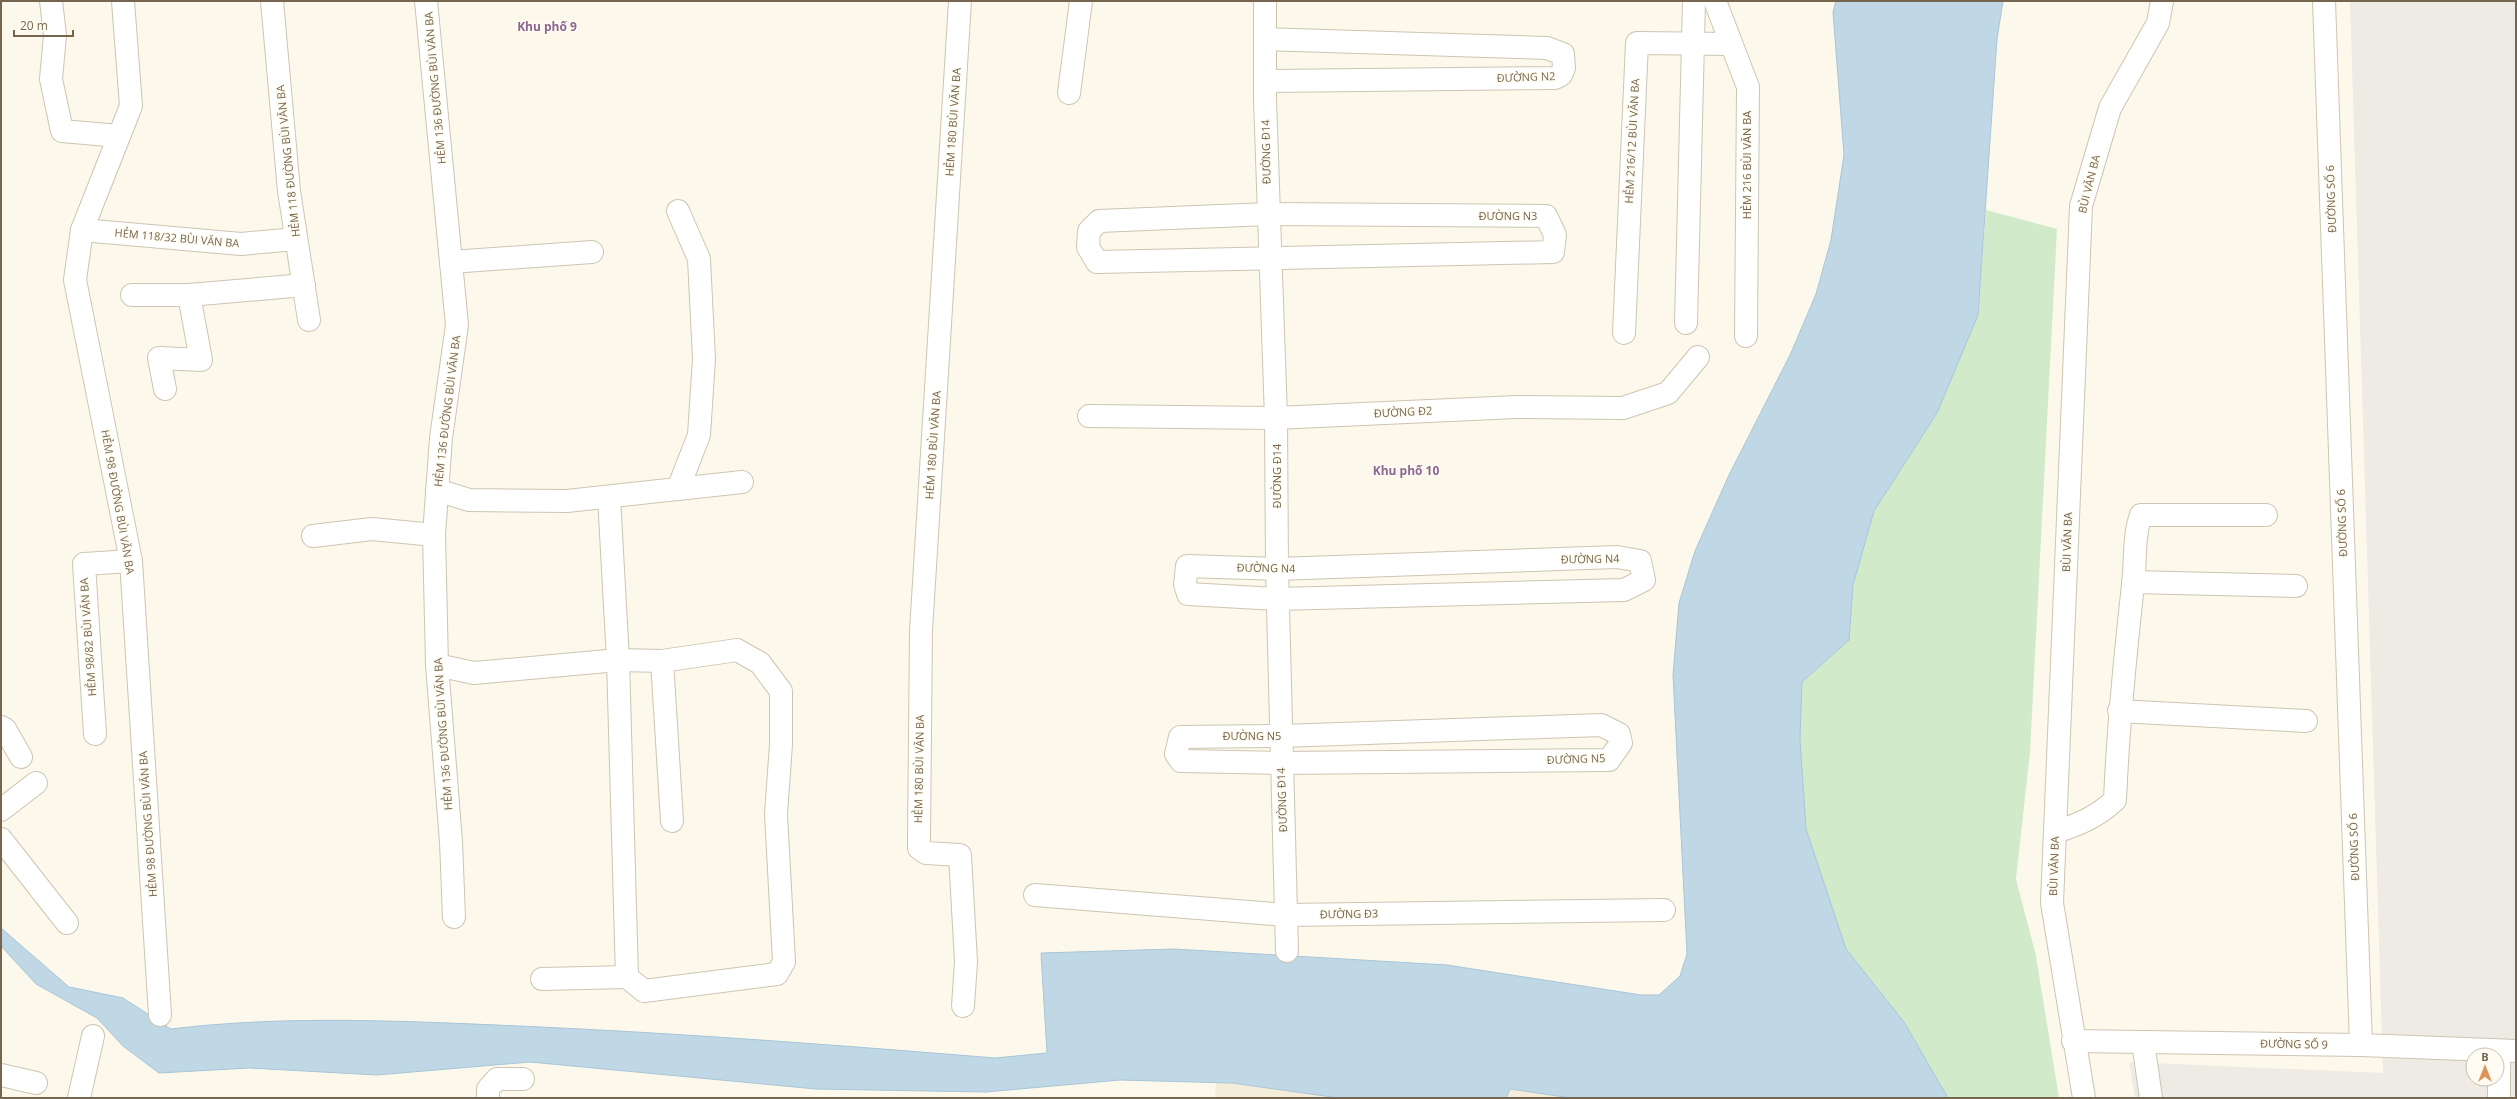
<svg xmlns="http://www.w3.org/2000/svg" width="2517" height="1099" viewBox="0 0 2517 1099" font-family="'Open Sans',sans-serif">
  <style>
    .residential { fill: #f3edda }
    .industrial { fill: #eeebe4; fill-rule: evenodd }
    .green { fill: #d0eaca }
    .water { fill: #c0d8e5; stroke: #a7c5d7 }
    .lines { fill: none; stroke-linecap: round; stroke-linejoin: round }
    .minor-casing { stroke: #cec5b1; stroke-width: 24 }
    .minor { stroke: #fff; stroke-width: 22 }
    .labels { text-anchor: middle; stroke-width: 3; stroke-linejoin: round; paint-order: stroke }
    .street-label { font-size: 11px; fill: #77664f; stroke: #fefcf2 }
    .neighbourhood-label { font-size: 12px; font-weight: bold; fill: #8d6792; stroke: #fefcf2 }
  </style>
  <rect width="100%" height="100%" fill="#fcf9ec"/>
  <g class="residential">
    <path d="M1216 1083H1232L1339 1098H1215Z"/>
    <path d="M1509 1089 1571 1098H1506Z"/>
  </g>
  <path class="industrial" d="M2350 1H2516V1098H2135L2129 1062 2383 1073ZM2473 1055H2497V1079H2473Z"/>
  <path class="green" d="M1986 210 2057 229 2030 752 2016 879 2036 956 2059 1098H1948L1904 1022 1846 949 1806 829 1800 739 1802 682 1849 640 1853 585 1874 511 1937 413 1978 315Z"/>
  <path class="water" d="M1836 1H2003L1997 39 1978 315 1937 413 1874 511 1853 585 1849 640 1802 682 1800 739 1806 829 1846 949 1904 1022 1948 1098H1571L1510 1089 1506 1098H1339L1232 1083 1120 1080 986 1092 816 1089 530 1062 377 1075 249 1068 159 1073 123 1046 97 1018 36 984 1 946V928L69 987 123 998 171 1029C286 1015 403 1021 519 1026 678 1033 836 1045 995 1058L1047 1053 1041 953 1174 949 1447 965 1641 995H1659L1680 976 1687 954 1673 675 1679 603 1695 551 1729 475 1791 353 1816 294 1831 240 1844 155 1833 12Z"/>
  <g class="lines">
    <defs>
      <g id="minor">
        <path d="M51 1 55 35 51 79 62 131 119 136"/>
        <path d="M123 1 131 106 82 230 75 280 131 561 160 1015"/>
        <path d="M272 1 289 191 309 320"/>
        <path d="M426 1 457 325 441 438 434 535 437 665 451 842 454 917"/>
        <path d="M960 1 921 631 919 837V848L926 853 960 855 966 962 963 1006"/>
        <path d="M1265 1V99L1276 418 1277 569 1287 951"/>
        <path d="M1715 1 1748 87 1746 336"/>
        <path d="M2324 1 2361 1045"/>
        <path d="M1265 39 1547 48 1563 54 1564 68 1561 75 1555 78 1265 81"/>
        <path d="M1069 93 1081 1"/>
        <path d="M678 211 699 259 704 359 699 435 678 489"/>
        <path d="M1268 214 1546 216 1555 235 1553 252 1097 262 1088 247 1089 231 1099 221Z"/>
        <path d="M82 230 241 244 296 239"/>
        <path d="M451 262 592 252"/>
        <path d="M132 295H189L304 285"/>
        <path d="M1686 323 1694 1"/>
        <path d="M1624 333 1637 43 1731 44"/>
        <path d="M165 389 159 358 201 360 189 295"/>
        <path d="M1089 416 1276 418 1516 407 1623 408 1668 393 1698 357"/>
        <path d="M437 490 469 500 567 501 742 482"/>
        <path d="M609 497 618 660 627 977"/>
        <path d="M313 536 372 529 434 535"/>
        <path d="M1617 557 1640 561 1644 580 1624 590 1278 599 1188 594 1185 584 1187 566 1277 569Z"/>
        <path d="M2133 582 2296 586"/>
        <path d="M662 661 672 821"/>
        <path d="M437 665 474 673 618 660 662 661 737 650 760 663 781 691V744L776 814 784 962 777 974 644 991 627 977 542 979"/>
        <path d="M2119 711 2306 721"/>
        <path d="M1601 725 1619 734 1621 743 1609 760 1281 763 1181 761 1176 754 1180 737 1281 736Z"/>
        <path d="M1 727 5 729 21 757"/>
        <path d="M95 734 84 564 131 561"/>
        <path d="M1 810 36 783"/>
        <path d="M2055 832C2078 825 2097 817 2115 800 2118 728 2125 657 2133 585 2136 562 2133 537 2141 515H2266"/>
        <path d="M1 839 67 923"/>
        <path d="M1035 895 1286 915 1664 910"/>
        <path d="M2073 1041 2361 1045 2516 1051"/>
        <path d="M2143 1042 2151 1098"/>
        <path d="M1 1075 36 1083"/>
        <path d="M79 1098 93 1036"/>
        <path d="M488 1098V1089L497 1079H523"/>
        <path d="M2084 1098 2052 903 2081 206 2110 108 2158 23 2162 1"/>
        <path d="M2499 1098V1051"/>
      </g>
    </defs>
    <use href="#minor" class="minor-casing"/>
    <use href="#minor" class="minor"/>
  </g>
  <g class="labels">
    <g class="street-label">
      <text transform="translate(1526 77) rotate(-2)" y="4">ĐƯỜNG N2</text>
      <text transform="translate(435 88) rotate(-95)" y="4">HẺM 136 ĐƯỜNG BÙI VĂN BA</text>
      <text transform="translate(953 122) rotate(-86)" y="4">HẺM 180 BÙI VĂN BA</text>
      <text transform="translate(1632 141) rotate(-87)" y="4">HẺM 216/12 BÙI VĂN BA</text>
      <text transform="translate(1266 152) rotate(-91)" y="4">ĐƯỜNG Đ14</text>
      <text transform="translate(288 161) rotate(-96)" y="4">HẺM 118 ĐƯỜNG BÙI VĂN BA</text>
      <text transform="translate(1747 165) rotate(-90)" y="4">HẺM 216 BÙI VĂN BA</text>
      <text transform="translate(2089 184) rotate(-76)" y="4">BÙI VĂN BA</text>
      <text transform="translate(2331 199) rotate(-92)" y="4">ĐƯỜNG SỐ 6</text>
      <text x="1508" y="220">ĐƯỜNG N3</text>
      <text transform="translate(177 238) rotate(5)" y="4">HẺM 118/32 BÙI VĂN BA</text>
      <text transform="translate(447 411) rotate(-83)" y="4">HẺM 136 ĐƯỜNG BÙI VĂN BA</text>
      <text transform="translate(1403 412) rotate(-3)" y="4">ĐƯỜNG Đ2</text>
      <text transform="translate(933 445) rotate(-86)" y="4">HẺM 180 BÙI VĂN BA</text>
      <text transform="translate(1277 476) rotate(-90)" y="4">ĐƯỜNG Đ14</text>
      <text transform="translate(118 502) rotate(80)" y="4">HẺM 98 ĐƯỜNG BÙI VĂN BA</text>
      <text transform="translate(2342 523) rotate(-92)" y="4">ĐƯỜNG SỐ 6</text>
      <text transform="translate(2067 542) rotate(-88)" y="4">BÙI VĂN BA</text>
      <text transform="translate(1590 559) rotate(-1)" y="4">ĐƯỜNG N4</text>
      <text transform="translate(1266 568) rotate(1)" y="4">ĐƯỜNG N4</text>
      <text transform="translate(88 637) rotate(-94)" y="4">HẺM 98/82 BÙI VĂN BA</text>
      <text transform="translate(443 734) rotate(-94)" y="4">HẺM 136 ĐƯỜNG BÙI VĂN BA</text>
      <text x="1252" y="740">ĐƯỜNG N5</text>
      <text transform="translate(1576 759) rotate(-2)" y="4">ĐƯỜNG N5</text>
      <text transform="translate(919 769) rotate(-89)" y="4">HẺM 180 BÙI VĂN BA</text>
      <text transform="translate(1282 800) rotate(-92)" y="4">ĐƯỜNG Đ14</text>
      <text transform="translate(148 824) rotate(-94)" y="4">HẺM 98 ĐƯỜNG BÙI VĂN BA</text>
      <text transform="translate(2354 847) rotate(-92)" y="4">ĐƯỜNG SỐ 6</text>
      <text transform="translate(2054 866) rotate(-88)" y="4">BÙI VĂN BA</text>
      <text transform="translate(1349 914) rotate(-1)" y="4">ĐƯỜNG Đ3</text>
      <text transform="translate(2294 1044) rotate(1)" y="4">ĐƯỜNG SỐ 9</text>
    </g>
    <g class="neighbourhood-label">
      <text x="547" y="31">Khu phố 9</text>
      <text x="1406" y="475">Khu phố 10</text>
    </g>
  </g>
  <rect width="2517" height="1099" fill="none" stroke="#77664f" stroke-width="4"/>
  <g transform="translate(2485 1067)"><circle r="19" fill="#fefcf2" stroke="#c8c0b1"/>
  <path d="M0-3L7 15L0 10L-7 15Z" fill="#df9458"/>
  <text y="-6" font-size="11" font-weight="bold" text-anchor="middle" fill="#77664f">B</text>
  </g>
  <path d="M14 30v6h59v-6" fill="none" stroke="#77664f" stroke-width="2"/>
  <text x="20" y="30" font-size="12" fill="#77664f" stroke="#fefcf2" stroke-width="3" paint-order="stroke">20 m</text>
</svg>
